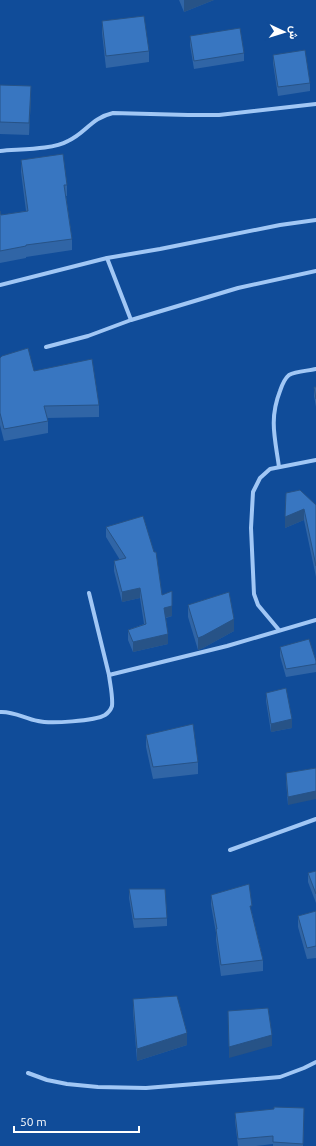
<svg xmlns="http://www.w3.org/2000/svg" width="316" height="1146" viewBox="0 0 316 1146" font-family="Ubuntu,Vazirmatn,sans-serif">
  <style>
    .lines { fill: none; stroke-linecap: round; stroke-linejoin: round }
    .minor { stroke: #a1c7f5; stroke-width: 4 }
    .wall { fill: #3065a6 }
    .shaded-wall { fill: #275387 }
    .building { fill: #3876c1; stroke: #275387 }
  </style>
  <rect width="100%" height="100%" fill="#104c99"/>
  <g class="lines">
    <g class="minor">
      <path d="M0 151C19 149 52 150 68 141 86 133 91 118 113 113L188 115H219L316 104"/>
      <path d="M107 258 131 320"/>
      <path d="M0 285 107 258 160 249 280 225 316 220"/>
      <path d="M46 347 88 336 131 320 238 288 316 271"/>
      <path d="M279 467C275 438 269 419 280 391 282 385 284 379 289 375 296 371 308 371 316 369"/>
      <path d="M89 593 109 675 227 646 316 620"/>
      <path d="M279 630 258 605 254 594 251 528 253 492 260 478 270 469 316 460"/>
      <path d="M0 712C14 711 25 719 38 721 50 724 95 721 105 715 108 713 111 709 112 706 113 696 110 684 109 675"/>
      <path d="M230 850 316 819"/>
      <path d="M28 1073 47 1080 67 1084 98 1087 146 1088 280 1077 304 1068 316 1062"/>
    </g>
  </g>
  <g class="wall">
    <path d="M179 0H214L184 12Z"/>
    <path d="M102 21 149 51V62L106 68 102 33Z"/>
    <path d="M190 36 244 53V61L194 69 190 45Z"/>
    <path d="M273 55 310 83V91L278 96 273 63Z"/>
    <path d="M0 85 31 98 29 135 0 134Z"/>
    <path d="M21 160 67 185V196H66L72 239V250L26 257V258L0 263V211L1 215 26 211 21 172Z"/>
    <path d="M0 358 99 405V417L47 418 48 421V433L4 441 0 425Z"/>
    <path d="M314 387H316V407L314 396Z"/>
    <path d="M286 493 316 505V577L304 520 285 528Z"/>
    <path d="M106 527 162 595 172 616 166 618 168 644 133 652 128 640V630L144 624 140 598 122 602 114 571V561L120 560 106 537Z"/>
    <path d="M188 605 234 631 203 648 198 650 188 617Z"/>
    <path d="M280 647 316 661V672L286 677 280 656Z"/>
    <path d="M266 693 292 728 271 732 266 701Z"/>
    <path d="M146 735 198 762V774L153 779 146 747Z"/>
    <path d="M316 768 288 805 286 781V773Z"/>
    <path d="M316 871V903L308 882V873Z"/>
    <path d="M129 889 167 918V926L134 928 129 898Z"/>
    <path d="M211 895 252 913 263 960V971L221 976 216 940V933L211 905Z"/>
    <path d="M316 911V958L307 959 298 927V916Z"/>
    <path d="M133 999 187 1045 137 1061 133 1011Z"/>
    <path d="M235 1113 304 1117 303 1146H273V1144L256 1146H238L235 1121Z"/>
  </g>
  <g class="shaded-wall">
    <path d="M184 0H214L184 12Z"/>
    <path d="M31 86V98L29 135V123Z"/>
    <path d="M304 509V520L285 528V517Z"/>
    <path d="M140 588V598L122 602V592Z"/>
    <path d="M172 606V616L164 618V608Z"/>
    <path d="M234 619V631L203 648 198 650V638Z"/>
    <path d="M168 634V644L133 652V642Z"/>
    <path d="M292 719V728L271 732V724Z"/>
    <path d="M316 791V799L288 805V797Z"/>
    <path d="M187 1033V1045L137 1061V1049Z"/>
    <path d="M272 1035V1046L229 1058V1047Z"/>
  </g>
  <g class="building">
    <path d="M144 16 149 51 106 56 102 21Z"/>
    <path d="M240 28 244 53 194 61 190 36Z"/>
    <path d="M305 50 310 83 278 87 273 55Z"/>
    <path d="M0 85 31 86 29 123 0 122Z"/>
    <path d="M63 154 67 185H64L72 239 26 245V246L0 251V211L1 215 28 211 21 160Z"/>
    <path d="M28 348 34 371 92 359 99 405 44 406 48 421 4 429 0 413V358L2 356Z"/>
    <path d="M314 387H316V399Z"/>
    <path d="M300 490 316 505V566L304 509 285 517 286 493Z"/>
    <path d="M143 516 154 552H156L162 595 172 591V606L164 608 168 634 133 642 128 630 146 624 140 588 122 592 114 561 126 558 106 527Z"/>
    <path d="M229 592 234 619 203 636 198 638 188 605Z"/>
    <path d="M309 639 316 661V664L286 669 280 647Z"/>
    <path d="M286 688 292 719 271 724 266 693Z"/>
    <path d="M193 724 198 762 153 767 146 735Z"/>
    <path d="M316 768V791L288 797 286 773Z"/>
    <path d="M316 871V894L308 873Z"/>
    <path d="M249 884 252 906H250L263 960 221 965 216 929H217L211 895Z"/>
    <path d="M129 889H165L167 918 134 919Z"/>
    <path d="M316 911V946L307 948 298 916Z"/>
    <path d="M177 996 187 1033 137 1049 133 999Z"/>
    <path d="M268 1008 272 1035 229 1047 228 1011Z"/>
    <path d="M274 1107 304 1108 303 1144 273 1142V1136L238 1139 235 1113 274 1109Z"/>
  </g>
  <g transform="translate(284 32) rotate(94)" stroke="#104c99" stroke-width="3" paint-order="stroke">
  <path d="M0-3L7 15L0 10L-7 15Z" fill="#ffffff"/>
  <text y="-6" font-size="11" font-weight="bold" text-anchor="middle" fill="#ffffff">ش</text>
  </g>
  <path d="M14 1126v6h125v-6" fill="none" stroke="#ffffff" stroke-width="2"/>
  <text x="20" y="1126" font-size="12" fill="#ffffff" stroke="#104c99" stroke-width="3" paint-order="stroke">50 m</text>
</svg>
